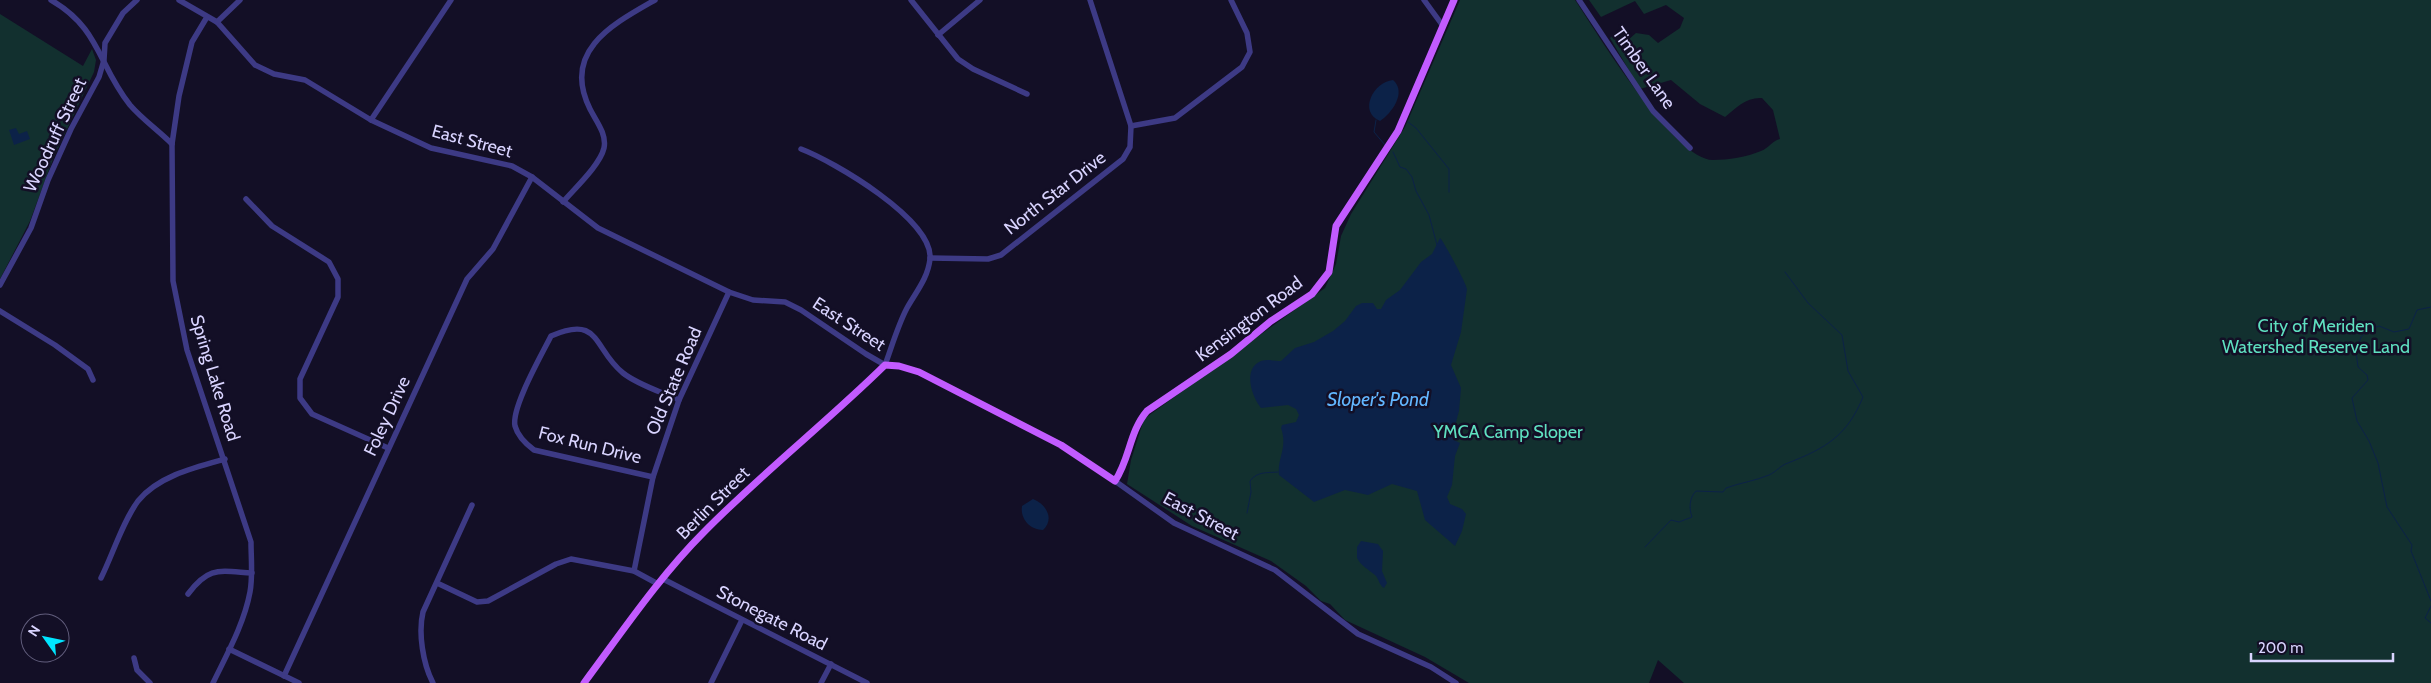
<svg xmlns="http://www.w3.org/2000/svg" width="2431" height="683" viewBox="0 0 2431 683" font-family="Cabin,sans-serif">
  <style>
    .green { fill: #12302f }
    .water { fill: #0c2248 }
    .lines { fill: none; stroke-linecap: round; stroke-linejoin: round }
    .stream { stroke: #0c2248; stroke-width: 1 }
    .minor { stroke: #3d3a85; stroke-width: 5.5 }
    .major { stroke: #c25bff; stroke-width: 7 }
    .labels { text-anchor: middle; stroke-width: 5; stroke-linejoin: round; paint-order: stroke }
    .street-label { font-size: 18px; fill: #d9d4ff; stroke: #130f26 }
    .park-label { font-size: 18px; fill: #5fe0c0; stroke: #130f26 }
    .water-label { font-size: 19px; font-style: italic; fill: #62b6ff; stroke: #130f26 }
  </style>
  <rect width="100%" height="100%" fill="#130f26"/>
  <g class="green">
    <path d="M1460 0H1575C1597 33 1674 160 1713 160 1728 160 1747 157 1761 151 1769 148 1773 140 1780 139L1773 110 1762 98C1746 97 1736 108 1725 117L1700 104 1671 80 1640 89 1610 38 1619 30 1628 40 1636 33 1649 35 1658 43 1680 28 1684 18 1666 5 1644 14 1635 1 1601 17 1589 0H2431V683H1684L1658 660 1649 683H1469L1425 657 1345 620 1330 604 1321 601 1306 586 1271 561 1192 526 1127 484 1131 460 1144 419 1325 288 1336 264 1341 236 1351 214 1405 127Z"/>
    <path d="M0 14 83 66 92 49 96 60 94 72 53 159 30 221 0 279Z"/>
  </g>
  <g class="water">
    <path d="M1393 80C1407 92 1392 113 1380 121 1358 112 1373 82 1393 80Z"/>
    <path d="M16 128 19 134 27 131 30 139 14 145 9 130Z"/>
    <path d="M1440 238C1443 240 1466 283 1467 289L1461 332 1451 365 1461 388 1459 411 1453 433 1454 440 1460 443 1455 456 1452 485 1447 497 1450 504 1462 509 1466 514 1462 531 1455 546 1425 520 1417 491 1392 484 1368 495 1345 490 1314 502 1279 475C1277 458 1288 448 1281 428L1282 425 1296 422 1299 415 1296 409 1288 405 1261 408C1252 397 1242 369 1261 361 1267 359 1275 361 1281 361L1295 348 1314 342 1333 331 1345 321 1356 306 1362 303H1373L1377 309H1381L1386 300 1400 290 1421 262 1432 254Z"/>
    <path d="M1033 499C1046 504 1055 519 1043 530 1030 530 1020 519 1022 506Z"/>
    <path d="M1361 541 1378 544 1383 551 1382 571 1387 583 1384 588C1379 585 1379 579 1375 575 1368 569 1361 566 1357 558V547Z"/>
  </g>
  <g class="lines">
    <g class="stream">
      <path d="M1376 120 1374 132 1385 145"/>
      <path d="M1408 122 1416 128 1449 169V192"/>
      <path d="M1393 152 1400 167 1406 169 1412 177 1416 191 1429 215 1437 245"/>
      <path d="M2431 307 2417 310 2409 329 2394 332 2379 326 2368 330 2361 337 2356 352 2358 367 2367 375 2368 380 2352 398 2357 421 2369 441 2378 463 2387 507 2412 545 2411 551 2431 601"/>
      <path d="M1247 513 1251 492 1250 481C1257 471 1268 473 1278 472"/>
      <path d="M1645 547 1671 520 1679 522 1692 517C1689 509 1689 498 1696 491L1723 492 1726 488C1739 483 1755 481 1769 475 1776 472 1781 465 1788 463 1826 448 1847 436 1863 397L1848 371 1842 335 1808 303 1785 272"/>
      <path d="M2431 606 2425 618 2431 623"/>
    </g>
    <g class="minor">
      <path d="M51 0C100 28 98 65 130 105 142 119 159 131 172 144"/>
      <path d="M179 0 217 22 255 65 274 74 305 80 371 120 431 148 512 166 532 177 598 228 729 292 753 300 785 302 801 310 866 354 885 365C892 346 898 325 907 308 916 292 928 278 930 259 934 220 833 161 801 149"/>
      <path d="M911 0 958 59 973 69 1027 94"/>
      <path d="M1424 0 1443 26"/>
      <path d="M1579 0 1653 111 1690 148"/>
      <path d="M207 17 192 42 179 96 172 144 173 281 187 350 251 542C251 558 253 576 250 592 244 624 227 654 213 683"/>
      <path d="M217 22 240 0"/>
      <path d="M938 35 980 0"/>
      <path d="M371 120 451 0"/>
      <path d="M1131 126 1175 118 1242 67 1250 52 1247 33 1231 0"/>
      <path d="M246 199 272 226 329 262 338 279V297L300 379V398L312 414 388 448"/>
      <path d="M563 202C575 188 600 165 604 148 607 134 596 121 590 109 561 51 613 24 655 0"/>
      <path d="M930 258 988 259 1001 255 1123 159 1130 147 1131 126 1090 0"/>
      <path d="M0 285 31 228 48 180 71 129 99 77 104 60 105 43 123 13 137 0"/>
      <path d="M0 311 55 345 88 369 93 380"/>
      <path d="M653 477 534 450C526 444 518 437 515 426 511 408 542 354 551 336 601 314 593 349 623 373 638 385 662 392 679 400"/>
      <path d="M1115 481 1174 523 1275 570 1358 634 1431 667 1456 683"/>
      <path d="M634 571 653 477 679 400 729 292"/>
      <path d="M101 578C113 554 122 523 138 501 158 476 196 467 225 459"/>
      <path d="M663 579 867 683"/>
      <path d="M437 583 477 602 488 601 556 564 571 559 634 571 658 584"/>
      <path d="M188 594C209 566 219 571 252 573"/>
      <path d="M229 649 299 683"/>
      <path d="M134 658 137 670 150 683"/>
      <path d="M284 676 467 279 493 249 532 177"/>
      <path d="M433 683C423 664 418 633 423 612L472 505"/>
      <path d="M711 683 742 620"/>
      <path d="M821 683 831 664"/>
    </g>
    <path class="major" d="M584 683C622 632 659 577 704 532 762 473 827 422 885 365L899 366 919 372 1061 445 1115 481C1130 459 1129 432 1147 411L1231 354 1271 321 1312 294 1329 272 1336 226 1398 131 1454 0"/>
  </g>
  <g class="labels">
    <g class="street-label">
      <text transform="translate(1644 68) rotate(55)" y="6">Timber Lane</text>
      <text transform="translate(55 135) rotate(-65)" y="6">Woodruff Street</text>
      <text transform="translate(472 141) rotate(15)" y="6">East Street</text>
      <text transform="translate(1055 193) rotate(-38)" y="6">North Star Drive</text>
      <text transform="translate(1249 319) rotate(-37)" y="6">Kensington Road</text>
      <text transform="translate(849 324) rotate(33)" y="6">East Street</text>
      <text transform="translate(215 378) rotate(73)" y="6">Spring Lake Road</text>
      <text transform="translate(674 381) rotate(-67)" y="6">Old State Road</text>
      <text transform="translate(387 416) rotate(-65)" y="6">Foley Drive</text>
      <text transform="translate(590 445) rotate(14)" y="6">Fox Run Drive</text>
      <text transform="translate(713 503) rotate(-45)" y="6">Berlin Street</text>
      <text transform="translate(1201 516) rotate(28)" y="6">East Street</text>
      <text transform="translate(772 618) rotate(27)" y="6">Stonegate Road</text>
    </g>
    <g class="park-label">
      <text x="2316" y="332">City of Meriden<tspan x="2316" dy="21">Watershed Reserve Land</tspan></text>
      <text x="1508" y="438">YMCA Camp Sloper</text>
    </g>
    <g class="water-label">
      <text x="1378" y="406">Sloper's Pond</text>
    </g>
  </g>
  <g transform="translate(45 638) rotate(303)"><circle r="24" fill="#130f26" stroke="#625e7d"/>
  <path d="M0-4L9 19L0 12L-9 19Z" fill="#00e5ff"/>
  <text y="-8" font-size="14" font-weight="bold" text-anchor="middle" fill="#d9d4ff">N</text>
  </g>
  <path d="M2251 653v8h142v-8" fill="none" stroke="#d9d4ff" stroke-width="2.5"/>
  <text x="2258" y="653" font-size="15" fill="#d9d4ff" stroke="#130f26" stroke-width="4" paint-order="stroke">200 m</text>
</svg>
